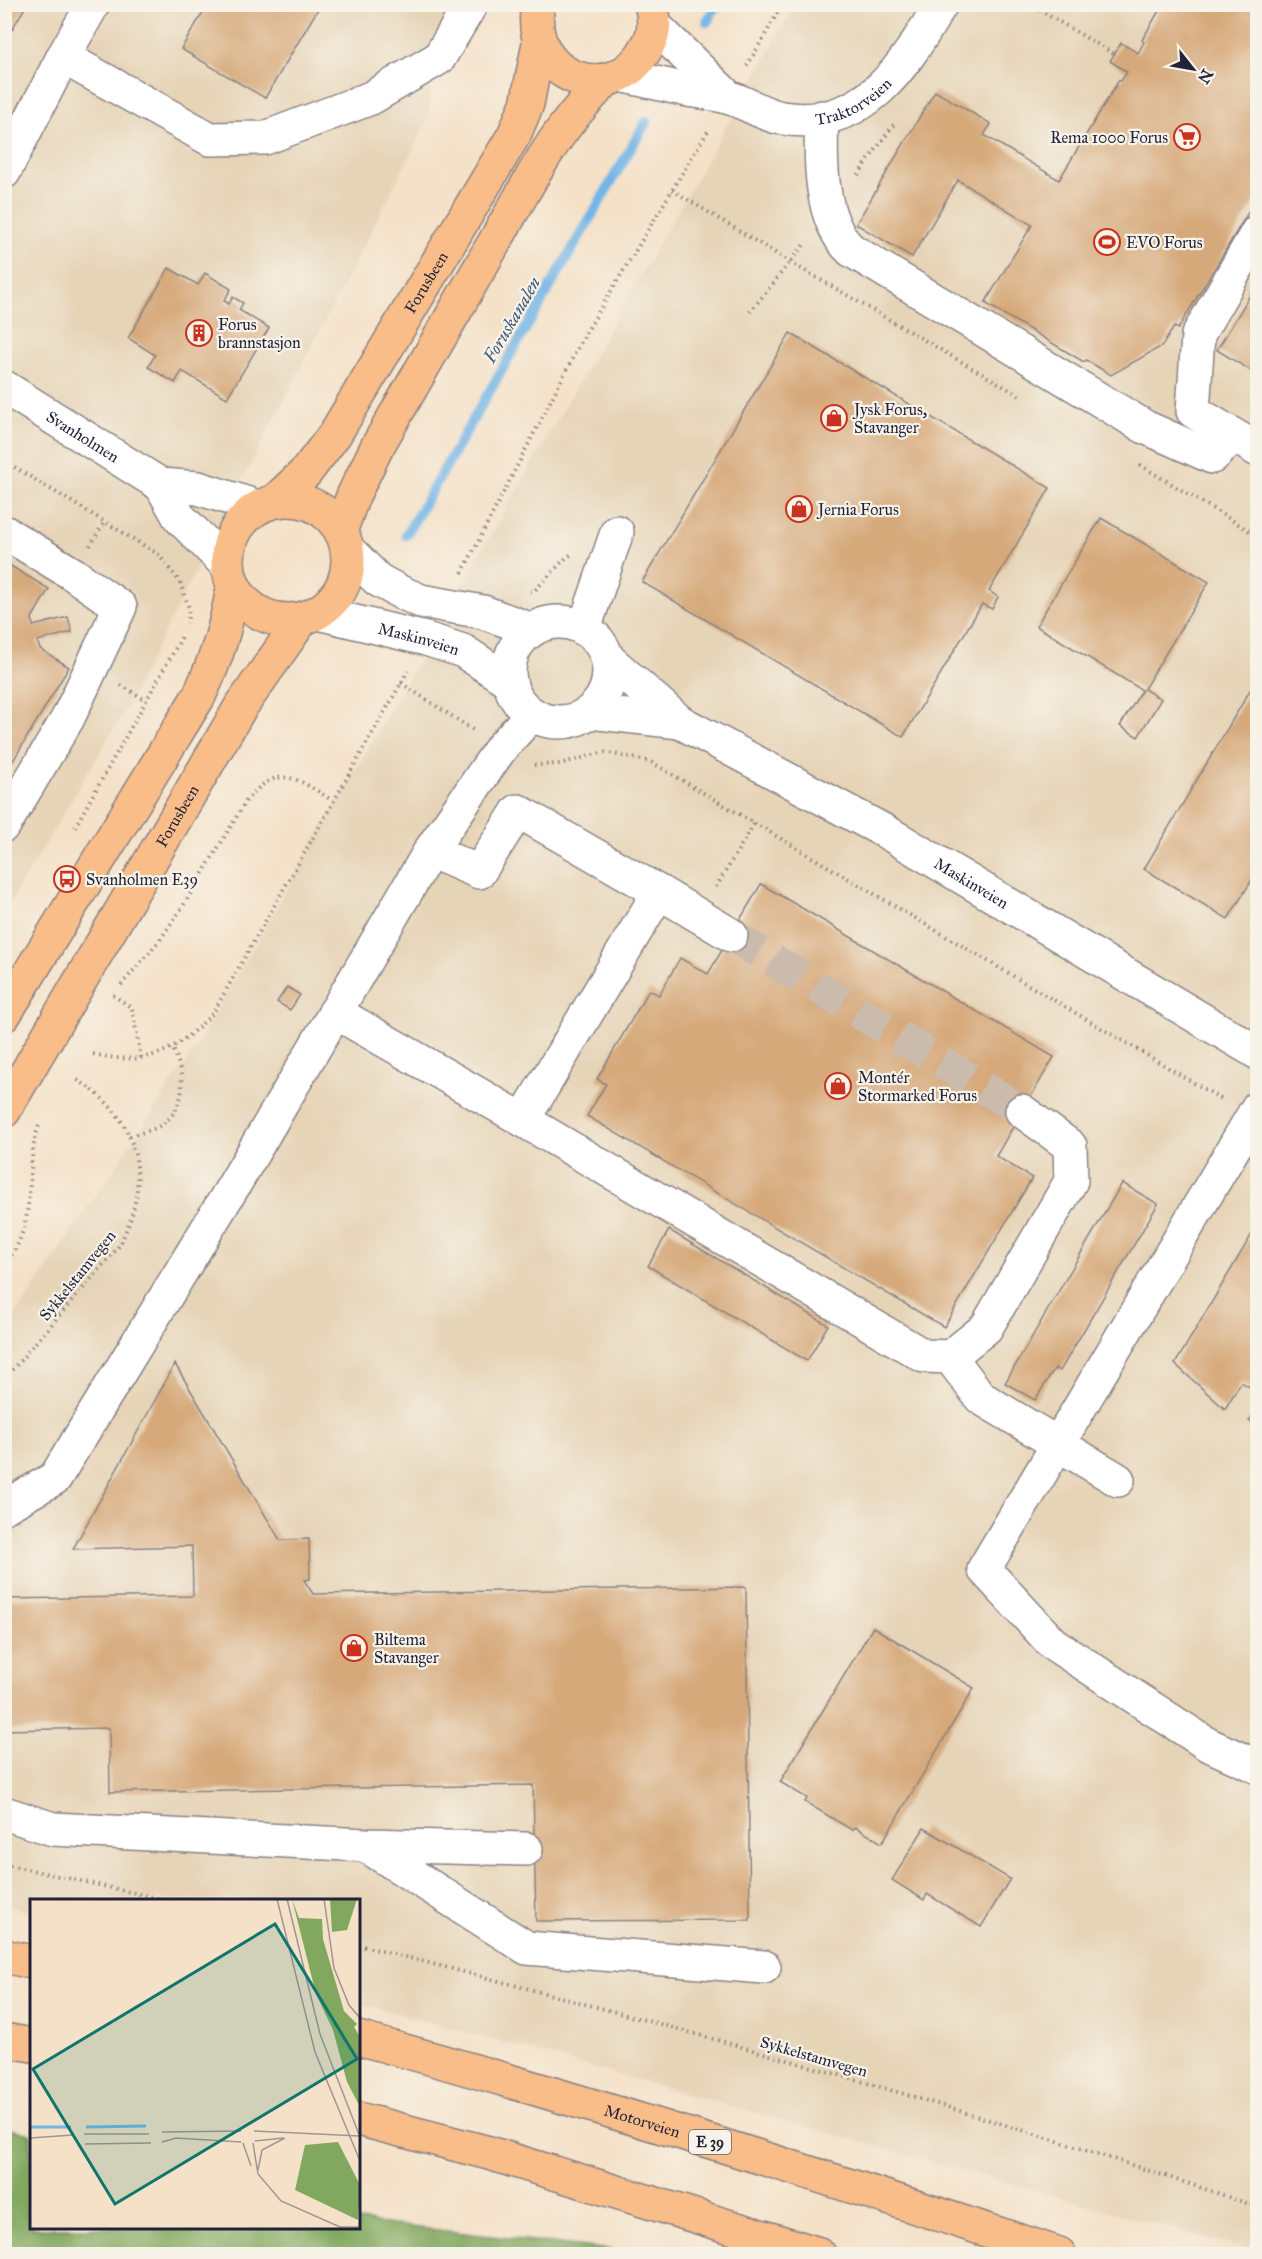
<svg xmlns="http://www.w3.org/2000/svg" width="1262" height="2259" viewBox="0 0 1262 2259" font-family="'IM FELL Great Primer',serif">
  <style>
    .built { fill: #e6d4b7 }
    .forest { fill: #81a85e; stroke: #52654c; stroke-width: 1.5 }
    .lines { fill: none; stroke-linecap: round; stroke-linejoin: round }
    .stream { stroke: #72b5e7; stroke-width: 10 }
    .building { fill: #d6a97a }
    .minor-tunnel { stroke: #cabbac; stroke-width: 33; stroke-dasharray: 33 16; stroke-linecap: butt }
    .minor-casing { stroke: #8b8282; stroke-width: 36 }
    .major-casing { stroke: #8b8282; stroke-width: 36 }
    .highway-casing { stroke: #8b8282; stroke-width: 36 }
    .path { stroke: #8b8282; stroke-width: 4; stroke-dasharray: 1.5 4.5; stroke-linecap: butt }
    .minor { stroke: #fff; stroke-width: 33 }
    .major { stroke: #f8bd89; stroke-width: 33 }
    .highway { stroke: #f8bd89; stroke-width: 33 }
    .labels { text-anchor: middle; stroke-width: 4.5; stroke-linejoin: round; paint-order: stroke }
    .shield { fill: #f7f3e8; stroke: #62616f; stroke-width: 1.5 }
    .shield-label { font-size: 15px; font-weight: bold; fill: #22223b }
    .street-label { font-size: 16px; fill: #22223b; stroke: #f7f3e8 }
    .poi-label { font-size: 16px; fill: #22223b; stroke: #f7f3e8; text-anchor: start }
    .water-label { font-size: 18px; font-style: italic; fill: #3e5577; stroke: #f7f3e8 }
    .inset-river { fill: none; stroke: #72b5e7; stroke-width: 3 }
    .inset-road { fill: none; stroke: #a09590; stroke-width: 1.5 }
    .view { fill: #0f766e; fill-opacity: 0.15; stroke: #0f766e; stroke-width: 3 }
    .inset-edge { fill: none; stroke: #22223b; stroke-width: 3 }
  </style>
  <rect width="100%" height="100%" fill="#f7f3e8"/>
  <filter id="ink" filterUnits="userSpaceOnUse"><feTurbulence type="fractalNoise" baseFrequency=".0167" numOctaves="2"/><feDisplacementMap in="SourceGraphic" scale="12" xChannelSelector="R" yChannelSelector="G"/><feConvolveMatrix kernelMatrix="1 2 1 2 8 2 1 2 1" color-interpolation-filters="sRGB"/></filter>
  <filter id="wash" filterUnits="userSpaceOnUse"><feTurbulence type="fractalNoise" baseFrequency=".008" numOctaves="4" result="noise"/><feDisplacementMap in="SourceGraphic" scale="24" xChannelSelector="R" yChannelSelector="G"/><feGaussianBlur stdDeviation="1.35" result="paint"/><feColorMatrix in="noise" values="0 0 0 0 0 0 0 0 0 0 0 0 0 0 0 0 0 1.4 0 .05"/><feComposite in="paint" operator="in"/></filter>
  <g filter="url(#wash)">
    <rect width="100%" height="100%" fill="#f4e1c8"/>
    <g class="built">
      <path d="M5 5H462L429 63V118L118 722 5 911Z"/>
      <path d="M796 5H1257V2252L359 2003 358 1900H32L31 1912 5 1905V1331L196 1047Z"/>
    </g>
    <path class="forest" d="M5 2128 31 2134 32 2228H358L359 2221 611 2250 626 2254H5Z"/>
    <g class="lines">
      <g class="stream">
        <path d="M707 22 717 4"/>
        <path d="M406 535 646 122"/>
      </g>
    </g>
    <g id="blocks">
      <g class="building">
        <path d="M4 4H27L4 43Z"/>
        <path d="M208 4H321L265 98 181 49Z"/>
        <path d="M417 4H431L427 11Z"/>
        <path d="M1163 4H1258V196L1178 329 1174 327 1162 346 1111 375 1086 360 1084 362 985 303 1032 225 958 180 912 257 856 224 935 91 991 124 984 135 1059 180 1119 80 1121 81 1127 72 1110 61 1121 43 1138 53 1144 42 1142 40Z"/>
        <path d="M169 268 198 285 205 273 231 289 224 301 229 304 233 297 243 303 239 310 269 328 227 398 182 371 175 383 148 367 155 355 128 338Z"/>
        <path d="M1258 282V375L1217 350Z"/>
        <path d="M790 333 1050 488 989 591 998 597 992 609 982 604 903 737 642 582Z"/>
        <path d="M1101 518 1209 582 1144 689 1161 699 1138 737 1120 726 1142 690 1036 626Z"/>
        <path d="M4 562 49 589 32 618 33 626 68 617 72 632 37 641 40 649 69 667 4 776Z"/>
        <path d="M1258 677V870L1228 919 1144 869Z"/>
        <path d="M761 884 1054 1057 996 1156 1032 1178 944 1327 587 1116 606 1084 597 1079 649 990 659 995 680 958 708 974Z"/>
        <path d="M287 987 300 995 290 1010 277 1002Z"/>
        <path d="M1122 1183 1158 1204 1060 1371 1055 1368 1035 1400 1005 1383Z"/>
        <path d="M1258 1224V1392L1241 1382 1225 1409 1175 1364Z"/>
        <path d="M669 1230 828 1325 807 1361 648 1266Z"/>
        <path d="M175 1364 280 1540 309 1539 310 1579 304 1580 313 1594 746 1587 750 1920 536 1921 533 1785 110 1792 109 1728 4 1730V1599L193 1596 192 1546 73 1549Z"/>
        <path d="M1258 1407V1426L1249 1421Z"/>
        <path d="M873 1627 974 1688 882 1843 855 1827 852 1830 805 1802 807 1798 780 1782Z"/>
        <path d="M924 1828 1010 1879 981 1927 927 1894 924 1900 892 1880Z"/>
      </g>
    </g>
  </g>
  <g filter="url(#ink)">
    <use href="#blocks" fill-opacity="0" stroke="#8b8282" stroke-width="1.5"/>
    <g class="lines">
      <path class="minor-tunnel" d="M731 935 1022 1111"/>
      <defs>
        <g id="minor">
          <path d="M654 25 728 97"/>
          <path d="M63 57 210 139 265 138 371 98 439 58 471 4"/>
          <path id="s1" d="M620 75C642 80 664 85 687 90 700 92 714 93 727 97 746 102 763 115 782 118 866 131 904 66 941 4"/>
          <path d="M822 117C820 158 819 220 851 250L1145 427 1212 457 1233 436"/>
          <path d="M4 172 63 57 93 4"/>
          <path d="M1258 231 1198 335 1193 411 1258 450"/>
          <path id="s2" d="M4 387 161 485 198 488 258 507"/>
          <path d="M161 485 179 517 227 565"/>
          <path d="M4 532 73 574 120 607 68 718 4 825"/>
          <path d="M348 550 378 580 400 592 421 601 483 612 532 630"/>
          <path id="s3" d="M318 613 426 639 463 651 510 682"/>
          <circle cx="559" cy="672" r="50"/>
          <path d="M584 629 617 532"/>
          <path d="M590 712 680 722 608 659"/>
          <path id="s4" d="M680 722 888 833 1258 1053"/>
          <path d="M659 892 731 935"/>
          <path d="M335 1012 523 1120 659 892 518 811 479 872 430 851"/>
          <path d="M1258 1107 984 1569 1052 1643 1207 1744 1258 1767"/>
          <path d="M523 1120 924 1356 950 1357 986 1328 1071 1181 1070 1146 1022 1111"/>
          <path d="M950 1357 981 1398 1118 1480"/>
          <path d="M4 1507 55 1478 234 1185 430 851 501 748 532 714"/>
          <path d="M4 1813 53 1829 365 1845 526 1849"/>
          <path d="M365 1845 527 1948 764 1967"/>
        </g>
        <g id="major">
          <path d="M538 4C524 79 615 111 648 45 655 33 655 18 651 4"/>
          <circle cx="288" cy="560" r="60"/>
          <path id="s5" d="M275 501 306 472 335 434 514 135 527 104 539 43"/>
          <path d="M341 529 353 496 377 447 533 175C556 136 574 112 606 80"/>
          <path d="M4 1015 199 696C217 657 226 629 233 587"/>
          <path id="s6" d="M4 1111 240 708 302 619"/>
        </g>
        <g id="highway">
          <path d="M4 1956 32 1962"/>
          <path id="s7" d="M358 2038C594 2103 827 2177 1059 2254"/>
          <path d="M4 2040 32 2045"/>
          <path d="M358 2119 489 2153 819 2254"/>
        </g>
      </defs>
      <use href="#minor" class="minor-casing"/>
      <use href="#major" class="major-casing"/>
      <use href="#highway" class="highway-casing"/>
      <g class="path">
        <path d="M1029 4 1114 54"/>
        <path d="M747 66 783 4"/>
        <path d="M858 175 894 124"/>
        <path d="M672 190 790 262 1022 397"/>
        <path d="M750 312 806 242"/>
        <path d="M4 461 158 554 180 582 189 608 187 623"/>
        <path d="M1140 465 1258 536"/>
        <path d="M90 546 105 521"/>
        <path d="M462 573 584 336 709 129"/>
        <path d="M530 591H534L567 557 573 554"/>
        <path d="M401 683 473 730"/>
        <path d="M121 685 147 701"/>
        <path d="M534 765 560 764 604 752 651 762 1223 1100"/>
        <path d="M75 827 183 635"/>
        <path d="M716 887 754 824"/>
        <path d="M121 985 160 940 185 903 246 801C278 762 297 778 333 801"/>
        <path d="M113 995 132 1008 141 1058"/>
        <path d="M93 1054C150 1067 174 1052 213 1013L408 671"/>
        <path d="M130 1136C140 1133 152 1131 161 1125 188 1107 185 1074 173 1049"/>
        <path d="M4 1265C34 1230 27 1191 33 1150 34 1140 37 1131 40 1123"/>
        <path d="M4 1379 117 1249C154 1183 142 1117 74 1078"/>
        <path d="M4 1864 166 1900"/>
        <path d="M358 1945C661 2021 962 2106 1258 2207"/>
      </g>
      <use href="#minor" class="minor"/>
      <use href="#major" class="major"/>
      <use href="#highway" class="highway"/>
    </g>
  </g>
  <defs>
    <symbol id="supermarket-ring" viewBox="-11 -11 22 22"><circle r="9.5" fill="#f7f3e8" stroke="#c8321e" stroke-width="1.5"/><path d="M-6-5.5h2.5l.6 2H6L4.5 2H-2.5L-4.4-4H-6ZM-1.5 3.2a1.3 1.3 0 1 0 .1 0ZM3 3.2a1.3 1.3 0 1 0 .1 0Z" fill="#c8321e"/></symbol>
    <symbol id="stadium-ring" viewBox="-11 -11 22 22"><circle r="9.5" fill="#f7f3e8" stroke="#c8321e" stroke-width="1.5"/><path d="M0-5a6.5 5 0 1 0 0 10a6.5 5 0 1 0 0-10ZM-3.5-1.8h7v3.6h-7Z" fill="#c8321e"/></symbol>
    <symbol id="building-ring" viewBox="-11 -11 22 22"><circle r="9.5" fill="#f7f3e8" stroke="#c8321e" stroke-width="1.5"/><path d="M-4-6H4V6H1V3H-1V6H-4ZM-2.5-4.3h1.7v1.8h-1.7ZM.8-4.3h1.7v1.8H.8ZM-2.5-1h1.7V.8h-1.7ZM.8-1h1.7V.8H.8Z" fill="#c8321e"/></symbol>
    <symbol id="shop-ring" viewBox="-11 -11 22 22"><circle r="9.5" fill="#f7f3e8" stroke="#c8321e" stroke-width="1.5"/><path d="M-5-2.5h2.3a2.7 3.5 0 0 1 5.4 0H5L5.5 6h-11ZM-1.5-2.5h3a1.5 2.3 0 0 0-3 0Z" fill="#c8321e"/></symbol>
    <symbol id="bus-ring" viewBox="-11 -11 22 22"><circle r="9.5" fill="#f7f3e8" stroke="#c8321e" stroke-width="1.5"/><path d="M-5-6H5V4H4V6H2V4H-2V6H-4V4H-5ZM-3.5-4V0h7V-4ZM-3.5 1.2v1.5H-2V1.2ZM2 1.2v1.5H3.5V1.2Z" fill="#c8321e"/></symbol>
  </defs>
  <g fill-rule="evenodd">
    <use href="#supermarket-ring" x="1172" y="122" width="30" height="30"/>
    <use href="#stadium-ring" x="1092" y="227" width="30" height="30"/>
    <use href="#building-ring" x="184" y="318" width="30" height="30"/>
    <use href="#shop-ring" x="819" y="403" width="30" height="30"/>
    <use href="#shop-ring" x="784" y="494" width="30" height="30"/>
    <use href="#bus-ring" x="52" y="864" width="30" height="30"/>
    <use href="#shop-ring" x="823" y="1071" width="30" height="30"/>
    <use href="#shop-ring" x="339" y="1633" width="30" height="30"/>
  </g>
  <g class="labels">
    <rect class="shield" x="689" y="2130" width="42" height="24" rx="4.5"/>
    <g class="shield-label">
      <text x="710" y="2147">E 39</text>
    </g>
    <g class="street-label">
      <text dy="6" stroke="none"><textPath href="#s1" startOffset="244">Traktorveien</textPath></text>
      <text dy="6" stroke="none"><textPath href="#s5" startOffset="267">Forusbeen</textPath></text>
      <text dy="6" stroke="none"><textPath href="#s2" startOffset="93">Svanholmen</textPath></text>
      <text dy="6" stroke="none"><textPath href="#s3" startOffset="104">Maskinveien</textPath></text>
      <text dy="6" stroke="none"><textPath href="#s6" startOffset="342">Forusbeen</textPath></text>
      <text dy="6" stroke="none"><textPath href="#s4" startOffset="333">Maskinveien</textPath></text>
      <text transform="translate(77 1275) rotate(-51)" y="6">Sykkelstamvegen</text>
      <text transform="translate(814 2056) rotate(16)" y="6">Sykkelstamvegen</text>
      <text dy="6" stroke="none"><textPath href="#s7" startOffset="296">Motorveien</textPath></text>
    </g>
    <g class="poi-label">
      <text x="1168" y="143" text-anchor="end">Rema 1000 Forus</text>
      <text x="1126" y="248">EVO Forus</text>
      <text x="218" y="330">Forus<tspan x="218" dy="18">brannstasjon</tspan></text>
      <text x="854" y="415">Jysk Forus,<tspan x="854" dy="18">Stavanger</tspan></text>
      <text x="818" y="515">Jernia Forus</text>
      <text x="86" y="885">Svanholmen E39</text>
      <text x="858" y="1083">Montér<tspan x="858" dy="18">Stormarked Forus</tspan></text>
      <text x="374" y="1645">Biltema<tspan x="374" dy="18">Stavanger</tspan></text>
    </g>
    <g class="water-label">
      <text transform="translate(512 320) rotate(-60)" y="6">Foruskanalen</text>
    </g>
  </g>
  <g transform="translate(30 1899)">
    <rect width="330" height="330" fill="#f4e1c8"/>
    <path d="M262 0 269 19 292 20 293 40 314 112 327 125 324 128 330 138V208L317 183 303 131 286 95ZM300 0H327L317 31 302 33ZM308 243 330 286 328 321 265 291 275 246Z" fill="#81a85e"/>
    <path class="inset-river" d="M0 228H41M56 228 116 227"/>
    <path class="inset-road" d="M247 0 285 153 330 262M257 0 290 135 330 238M294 0 304 69 319 106 330 119M224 232 330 237M132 233 211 232M54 235H119M0 239 43 236M225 242 253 239M132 243 146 239 211 243M213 244 221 267M223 244 228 275 251 302 310 328H330M55 245 121 244M228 271 232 251 255 239"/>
    <path class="view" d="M245 25 327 160 85 305 3 170Z"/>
    <rect width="330" height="330" class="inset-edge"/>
  </g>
  <rect width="1262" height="2259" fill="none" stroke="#f7f3e8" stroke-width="24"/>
  <g transform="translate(1193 69) rotate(121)" stroke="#f7f3e8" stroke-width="4.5" paint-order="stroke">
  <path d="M0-4.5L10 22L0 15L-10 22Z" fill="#22223b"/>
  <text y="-9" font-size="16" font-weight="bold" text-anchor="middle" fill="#22223b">N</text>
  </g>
</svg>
